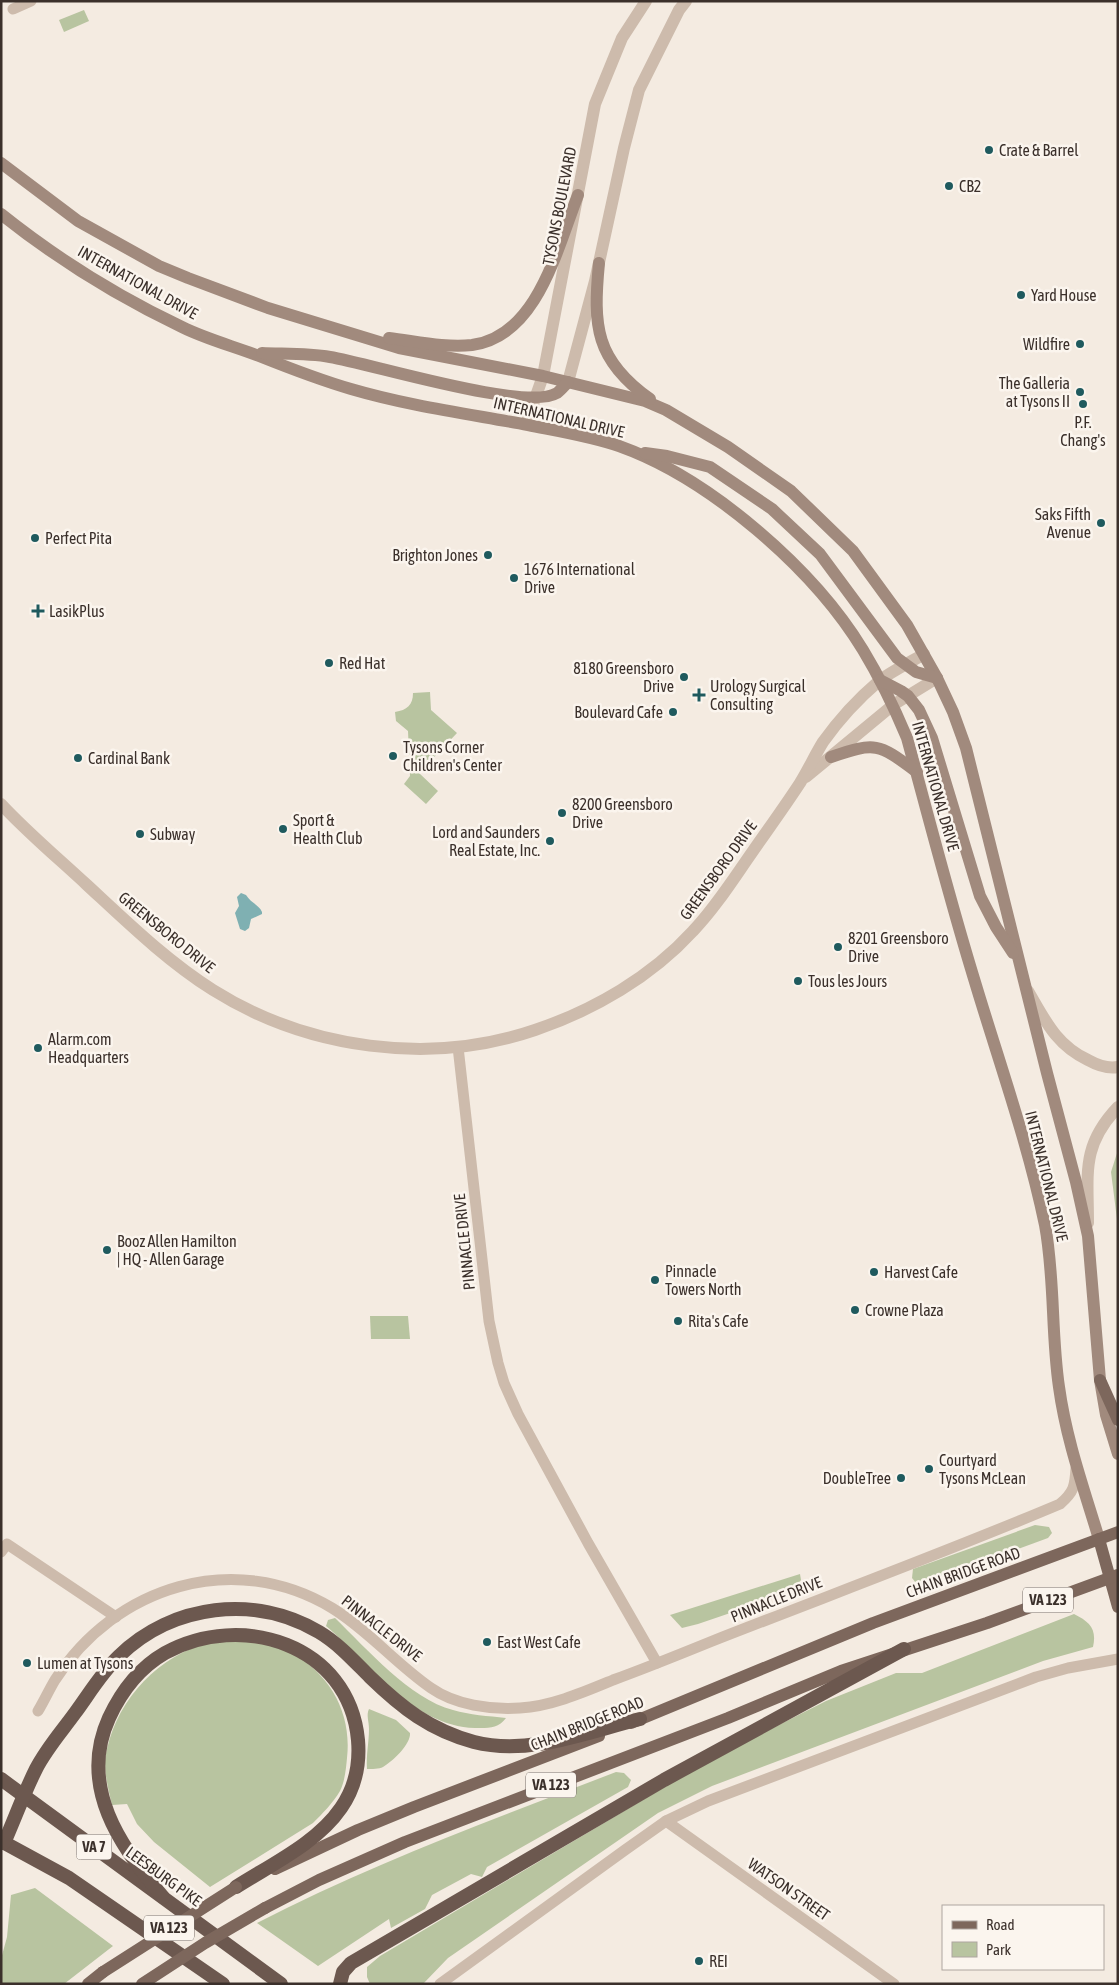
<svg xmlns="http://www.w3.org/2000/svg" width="1119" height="1985" viewBox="0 0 1119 1985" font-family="'Asap Condensed',sans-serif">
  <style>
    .green { fill: #b8c4a0 }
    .water { fill: #7fb0b2 }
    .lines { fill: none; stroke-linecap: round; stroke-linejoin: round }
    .minor { stroke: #cdbbac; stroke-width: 11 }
    .tertiary { stroke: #cdbbac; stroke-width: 12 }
    .secondary { stroke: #a18a7d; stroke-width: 12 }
    .primary { stroke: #7d675c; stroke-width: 12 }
    .trunk { stroke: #6c584f; stroke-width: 14 }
    .primary-bridge { stroke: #7d675c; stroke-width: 12 }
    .poi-dot { fill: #1f5a5e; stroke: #fbf5ee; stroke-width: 2 }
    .labels { text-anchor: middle; stroke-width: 5; stroke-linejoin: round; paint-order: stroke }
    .shield { fill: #fbf5ee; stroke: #756b66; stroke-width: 1 }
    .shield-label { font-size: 15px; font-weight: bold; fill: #3b302b }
    .poi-label { font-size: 16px; fill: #3b302b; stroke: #fbf5ee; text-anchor: start }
    .street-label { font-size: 16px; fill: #3b302b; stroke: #fbf5ee }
  </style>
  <rect width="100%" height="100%" fill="#f4ebe1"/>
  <g class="green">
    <path d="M84 10 89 21 64 32 59 20Z"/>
    <path d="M430 692 431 710 457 733 419 773 438 791 426 804 404 784 410 776 408 731 396 721 395 712C407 710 413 705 413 693Z"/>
    <path d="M1118 1150V1227L1111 1172Z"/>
    <path d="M370 1316H408L410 1339H371Z"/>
    <path d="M1035 1525 1049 1527 1052 1533 1048 1538 923 1584 916 1583 912 1578 913 1569Z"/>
    <path d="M800 1574 801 1580 792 1592 698 1624 682 1628 670 1615Z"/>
    <path d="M1074 1614C1090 1622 1097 1629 1093 1647L1043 1661 712 1786 658 1813 448 1958 423 1984H370L367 1977V1967L380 1956 668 1785 767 1731 826 1701 896 1673H922Z"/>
    <path d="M335 1618C367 1649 410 1699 453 1710 470 1715 488 1716 506 1718 498 1729 488 1728 475 1728 412 1726 370 1663 326 1626L328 1620Z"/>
    <path d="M237 1640C254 1643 277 1644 292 1653 331 1675 352 1714 347 1758 346 1768 345 1781 340 1791 333 1803 322 1814 313 1823L210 1887 154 1842 137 1824 127 1804 112 1805C108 1787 102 1767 107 1749 119 1697 159 1656 210 1642 218 1640 228 1641 237 1640Z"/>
    <path d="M369 1709 396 1720 410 1733C411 1744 393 1761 383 1767 379 1769 372 1769 367 1769 366 1755 369 1742 369 1729 369 1721 366 1715 369 1709Z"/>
    <path d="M616 1772 624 1773 631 1780 628 1787 487 1867 482 1877 471 1874 432 1895 425 1909 391 1928 389 1919 318 1966 257 1923C373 1863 494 1819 616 1772Z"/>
    <path d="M35 1888 113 1946 64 1984H1V1959L7 1937 11 1895Z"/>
  </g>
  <path class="water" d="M241 893 246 895C251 903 259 905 262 912V914L251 919 249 928 245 931 240 929 235 913 239 906 237 897Z"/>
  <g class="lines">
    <g class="minor">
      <path d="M13 9 31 1"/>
      <path d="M458 1047 489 1321 498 1363 504 1383 518 1414 588 1543 657 1663"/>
      <path d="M1 1552 7 1544 116 1617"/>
      <path d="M38 1711C44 1701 49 1690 55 1680 115 1586 234 1549 332 1608 368 1630 396 1664 431 1688 455 1705 491 1710 520 1708 552 1706 584 1692 613 1680 646 1668 678 1655 710 1642 827 1596 944 1553 1060 1504 1074 1492 1075 1486 1076 1468"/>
      <path d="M666 1821 894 1984"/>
      <path d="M440 1984 625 1850 666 1821 708 1801 1036 1677 1068 1668 1118 1659"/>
    </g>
    <g class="tertiary">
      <path d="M568 382 595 281 624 148 639 90 679 10 686 1"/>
      <path d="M526 424 543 376 595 104 622 38 646 1"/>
      <path d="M806 777 893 705 937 678"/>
      <path d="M1 804C28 833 58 858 87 885 127 922 167 961 213 990 307 1049 430 1066 535 1030 594 1010 651 977 693 931 716 907 734 878 753 851 769 828 785 806 800 783 808 770 815 755 823 742 838 721 859 698 879 681 892 671 909 663 924 654"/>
      <path d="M1028 991C1045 1020 1056 1045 1088 1060 1097 1065 1108 1069 1118 1067"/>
      <path d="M1088 1223C1088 1173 1081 1146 1118 1107"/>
    </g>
    <g class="secondary">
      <path d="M1 163 78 221 159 266 188 278 268 308 399 348 543 376 645 401 666 410 728 447 791 491 853 551 907 625 937 678 953 712 966 748 1047 1073 1076 1182 1088 1236 1100 1380 1106 1415 1118 1454"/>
      <path d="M1 214C56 258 119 297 182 327 206 339 233 346 259 356 289 368 320 380 351 389 409 406 469 414 528 425 558 431 590 436 619 446 709 478 813 568 863 650 880 678 894 707 907 738 929 819 950 901 975 982 999 1062 1028 1143 1045 1225 1055 1279 1051 1333 1059 1387 1066 1439 1084 1489 1099 1539"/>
      <path d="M599 263C593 326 595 360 650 399"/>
      <path d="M389 338C415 341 445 348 472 345 538 336 557 248 578 195"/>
      <path d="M262 353C284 354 308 353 330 357 372 364 526 412 557 393 561 390 565 385 568 382"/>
      <path d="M645 453 667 456 710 467 772 509 820 554 897 658 916 672 937 678"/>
      <path d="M880 680 901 691 908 696 919 710 932 738 980 896 996 927 1013 953"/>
      <path d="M831 757C877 741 879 744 917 772"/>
    </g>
    <g class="primary">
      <path d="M1100 1380 1118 1420"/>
      <path d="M1099 1539 1118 1607"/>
      <path d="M631 1723 873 1623 1118 1532"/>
      <path d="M275 1869 358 1830 414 1807 599 1736"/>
      <path d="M265 1908 319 1880 405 1842 728 1718 841 1671 987 1623 1118 1575"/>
      <path d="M88 1984 103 1972"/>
    </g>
    <g class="trunk">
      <path d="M1 1779 281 1984"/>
      <path d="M1 1841 69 1878 223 1984"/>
      <path d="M4 1843C15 1818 24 1793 36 1769 46 1749 62 1731 75 1713 89 1694 102 1672 119 1656 172 1604 255 1594 319 1632 339 1644 354 1661 370 1677 402 1708 430 1730 474 1742 529 1756 587 1732 640 1719"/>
      <path d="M163 1897C120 1847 78 1786 109 1718 121 1692 139 1668 165 1653 241 1611 349 1644 358 1740 360 1764 355 1788 341 1808 317 1843 272 1864 236 1887"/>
      <path d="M340 1984 343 1972 351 1963 664 1780 904 1649"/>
    </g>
    <g class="primary-bridge">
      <path d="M103 1972 236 1887"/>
      <path d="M142 1984 205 1943 265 1908"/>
    </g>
  </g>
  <g class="poi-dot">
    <circle cx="989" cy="150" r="5"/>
    <circle cx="949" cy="186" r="5"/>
    <circle cx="1021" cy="295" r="5"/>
    <circle cx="1080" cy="344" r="5"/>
    <circle cx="1080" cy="392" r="5"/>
    <circle cx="1083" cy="404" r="5"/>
    <circle cx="1101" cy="523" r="5"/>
    <circle cx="35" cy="538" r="5"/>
    <circle cx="488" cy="555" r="5"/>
    <circle cx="514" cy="578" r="5"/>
    <path d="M35.5 603.5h5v5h5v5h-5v5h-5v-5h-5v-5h5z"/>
    <circle cx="329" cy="663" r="5"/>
    <circle cx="684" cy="677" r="5"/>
    <path d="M696.5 687.5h5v5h5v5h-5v5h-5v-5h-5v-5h5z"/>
    <circle cx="673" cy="712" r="5"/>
    <circle cx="393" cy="756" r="5"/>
    <circle cx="78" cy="758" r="5"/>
    <circle cx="562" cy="813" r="5"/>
    <circle cx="283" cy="829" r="5"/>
    <circle cx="140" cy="834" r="5"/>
    <circle cx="550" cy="841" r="5"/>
    <circle cx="838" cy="947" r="5"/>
    <circle cx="798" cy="981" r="5"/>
    <circle cx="38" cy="1048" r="5"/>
    <circle cx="107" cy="1250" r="5"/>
    <circle cx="874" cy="1272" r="5"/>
    <circle cx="655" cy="1280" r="5"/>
    <circle cx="855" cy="1310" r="5"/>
    <circle cx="678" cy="1321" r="5"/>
    <circle cx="929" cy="1469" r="5"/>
    <circle cx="901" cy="1478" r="5"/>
    <circle cx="487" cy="1642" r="5"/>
    <circle cx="27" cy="1663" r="5"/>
    <circle cx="699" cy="1961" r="5"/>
  </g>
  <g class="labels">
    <g class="shield">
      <rect x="1023" y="1587.5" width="50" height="25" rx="4"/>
      <rect x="526" y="1772.5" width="50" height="25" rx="4"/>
      <rect x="76.5" y="1834.5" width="35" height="25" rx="4"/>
      <rect x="144" y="1915.5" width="50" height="25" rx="4"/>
    </g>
    <g class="shield-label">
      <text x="1048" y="1605">VA 123</text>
      <text x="551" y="1790">VA 123</text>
      <text x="94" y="1852">VA 7</text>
      <text x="169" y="1933">VA 123</text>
    </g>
    <g class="poi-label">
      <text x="999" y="156">Crate &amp; Barrel</text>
      <text x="959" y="192">CB2</text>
      <text x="1031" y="301">Yard House</text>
      <text x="1070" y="350" text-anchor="end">Wildfire</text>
      <text x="1070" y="389" text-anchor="end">The Galleria<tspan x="1070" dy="18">at Tysons II</tspan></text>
      <text x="1083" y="428" text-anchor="middle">P.F.<tspan x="1083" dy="18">Chang's</tspan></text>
      <text x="1091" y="520" text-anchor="end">Saks Fifth<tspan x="1091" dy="18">Avenue</tspan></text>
      <text x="45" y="544">Perfect Pita</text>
      <text x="478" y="561" text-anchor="end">Brighton Jones</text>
      <text x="524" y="575">1676 International<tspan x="524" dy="18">Drive</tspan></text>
      <text x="49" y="617">LasikPlus</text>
      <text x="339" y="669">Red Hat</text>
      <text x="674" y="674" text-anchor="end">8180 Greensboro<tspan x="674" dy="18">Drive</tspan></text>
      <text x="710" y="692">Urology Surgical<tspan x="710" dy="18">Consulting</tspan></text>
      <text x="663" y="718" text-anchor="end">Boulevard Cafe</text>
      <text x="403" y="753">Tysons Corner<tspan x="403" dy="18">Children's Center</tspan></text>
      <text x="88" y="764">Cardinal Bank</text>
      <text x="572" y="810">8200 Greensboro<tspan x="572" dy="18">Drive</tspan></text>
      <text x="293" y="826">Sport &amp;<tspan x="293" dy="18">Health Club</tspan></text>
      <text x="540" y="838" text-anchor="end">Lord and Saunders<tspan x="540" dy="18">Real Estate, Inc.</tspan></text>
      <text x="150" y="840">Subway</text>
      <text x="848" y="944">8201 Greensboro<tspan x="848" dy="18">Drive</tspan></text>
      <text x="808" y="987">Tous les Jours</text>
      <text x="48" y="1045">Alarm.com<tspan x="48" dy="18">Headquarters</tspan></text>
      <text x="117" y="1247">Booz Allen Hamilton<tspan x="117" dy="18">| HQ - Allen Garage</tspan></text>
      <text x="665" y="1277">Pinnacle<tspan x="665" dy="18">Towers North</tspan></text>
      <text x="884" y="1278">Harvest Cafe</text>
      <text x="865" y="1316">Crowne Plaza</text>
      <text x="688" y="1327">Rita's Cafe</text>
      <text x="939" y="1466">Courtyard<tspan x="939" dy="18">Tysons McLean</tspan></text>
      <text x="891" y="1484" text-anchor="end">DoubleTree</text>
      <text x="497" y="1648">East West Cafe</text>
      <text x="37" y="1669">Lumen at Tysons</text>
      <text x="709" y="1967">REI</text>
    </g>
    <g class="street-label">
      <text transform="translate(559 206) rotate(-79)" y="6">TYSONS BOULEVARD</text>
      <text transform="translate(138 282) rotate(29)" y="6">INTERNATIONAL DRIVE</text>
      <text transform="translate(559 417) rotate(13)" y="6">INTERNATIONAL DRIVE</text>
      <text transform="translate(936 786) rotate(74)" y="6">INTERNATIONAL DRIVE</text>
      <text transform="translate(718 870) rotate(-54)" y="6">GREENSBORO DRIVE</text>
      <text transform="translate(167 932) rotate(39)" y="6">GREENSBORO DRIVE</text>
      <text transform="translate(1047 1176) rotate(76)" y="6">INTERNATIONAL DRIVE</text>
      <text transform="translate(464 1242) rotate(-96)" y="6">PINNACLE DRIVE</text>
      <text transform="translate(963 1572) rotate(-20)" y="6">CHAIN BRIDGE ROAD</text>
      <text transform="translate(776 1599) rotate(-22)" y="6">PINNACLE DRIVE</text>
      <text transform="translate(382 1628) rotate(38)" y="6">PINNACLE DRIVE</text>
      <text transform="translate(587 1723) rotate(-22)" y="6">CHAIN BRIDGE ROAD</text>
      <text transform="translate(164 1876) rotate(36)" y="6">LEESBURG PIKE</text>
      <text transform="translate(789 1889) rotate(35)" y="6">WATSON STREET</text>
    </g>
  </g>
  <rect width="1119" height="1985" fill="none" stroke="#3b302b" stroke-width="5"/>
  <rect x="942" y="1905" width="162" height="65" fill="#fbf5ee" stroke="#aea6a0"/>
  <rect x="952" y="1921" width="25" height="8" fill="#7d675c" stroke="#aea6a0"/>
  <text x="986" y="1930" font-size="15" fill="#3b302b">Road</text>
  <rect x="952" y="1942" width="25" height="15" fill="#b8c4a0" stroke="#aea6a0"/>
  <text x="986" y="1955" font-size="15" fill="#3b302b">Park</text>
</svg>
